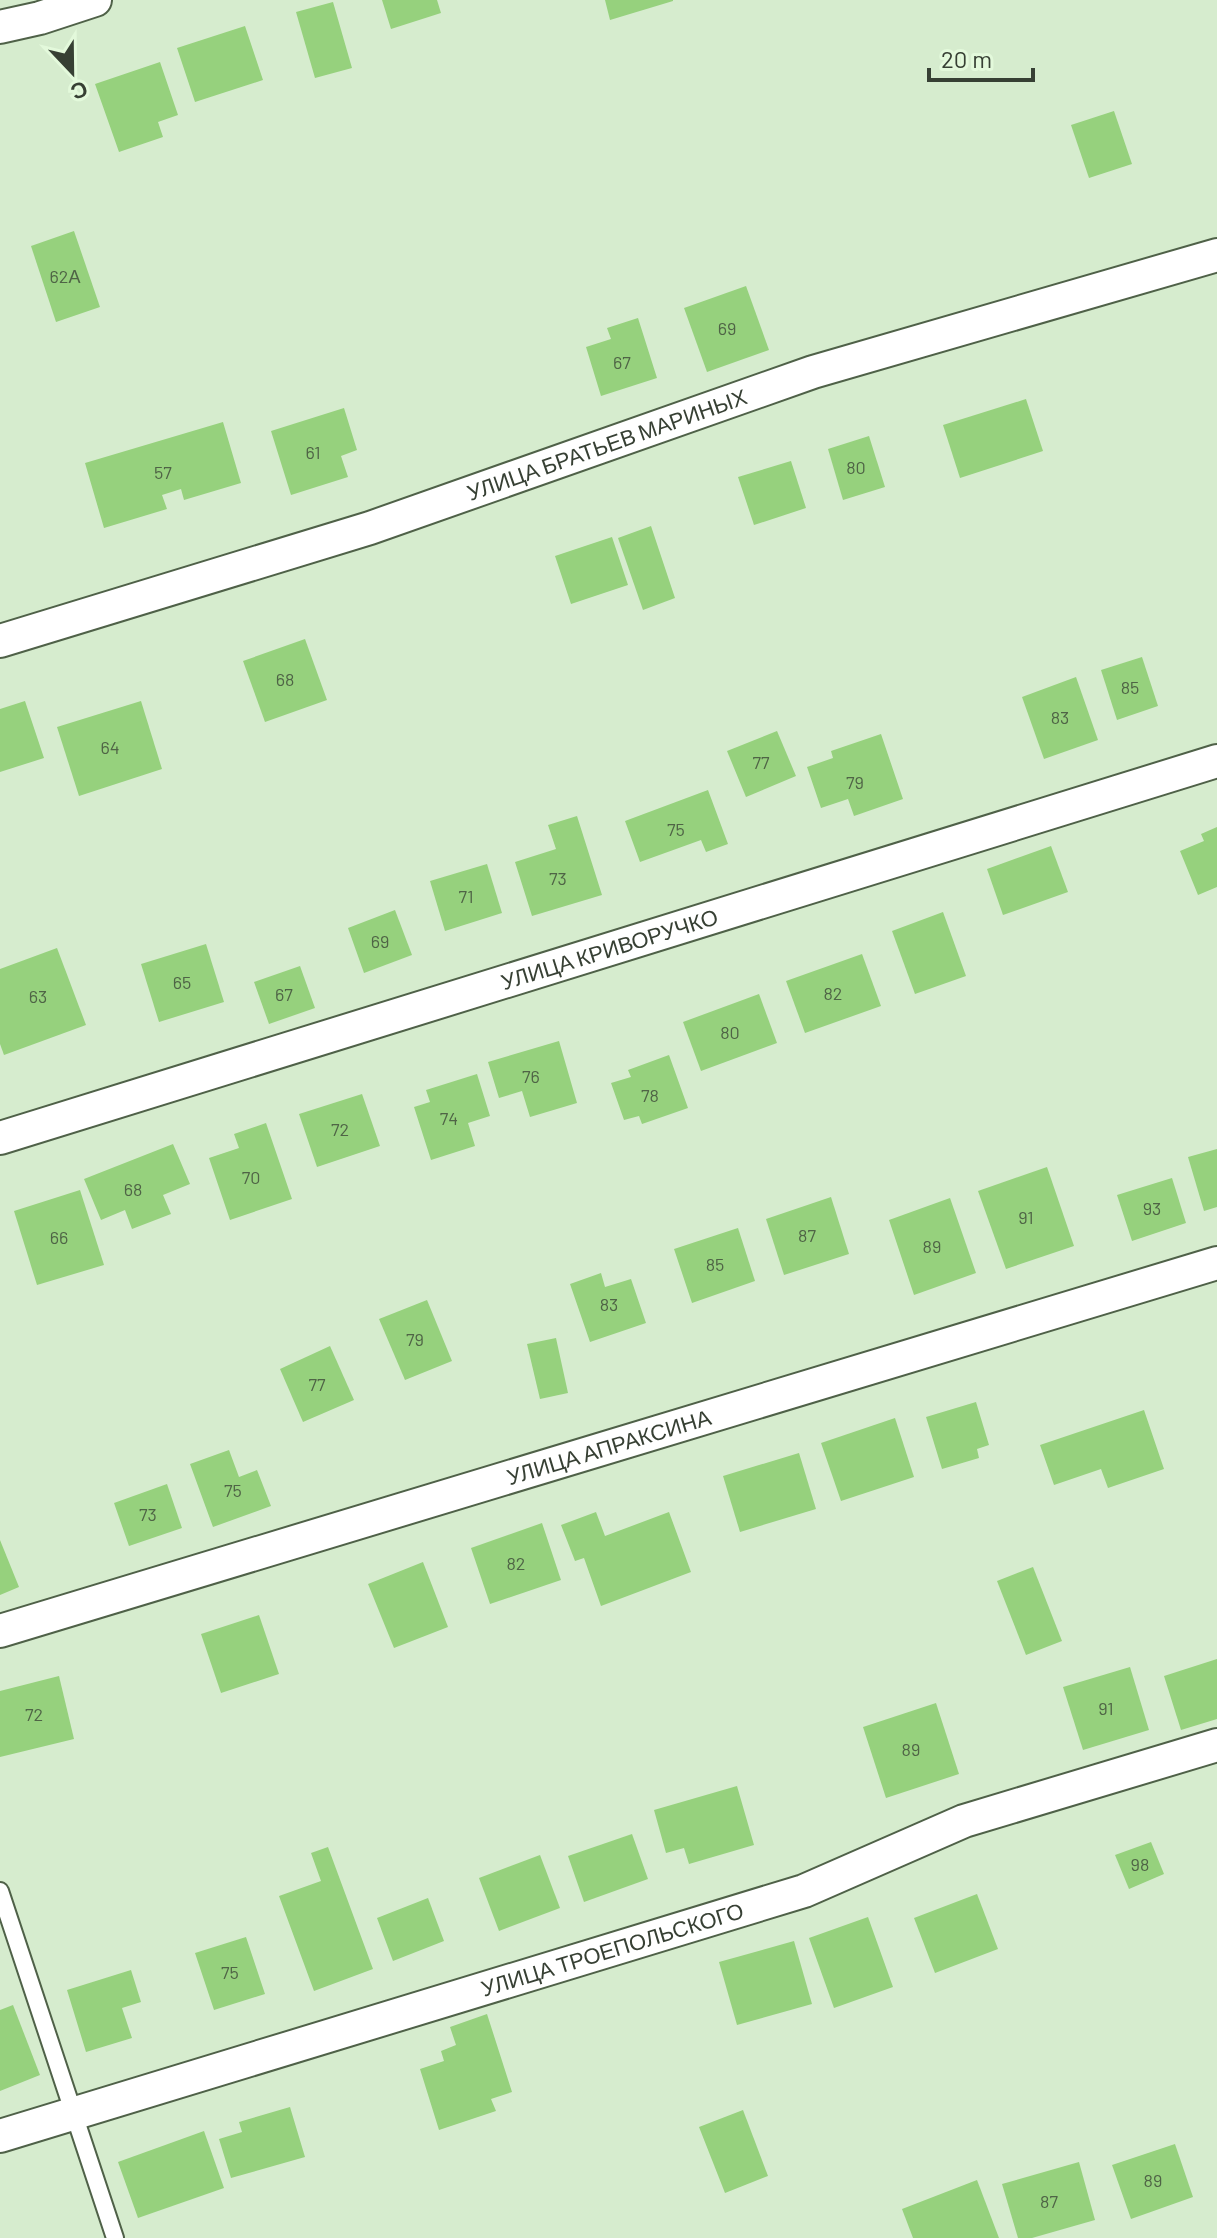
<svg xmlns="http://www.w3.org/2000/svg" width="1217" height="2238" viewBox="0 0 1217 2238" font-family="Barlow,sans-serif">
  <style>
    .building { fill: #96d17d }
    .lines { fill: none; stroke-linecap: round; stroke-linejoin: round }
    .service-casing { stroke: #4f6148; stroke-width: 20 }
    .minor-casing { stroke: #4f6148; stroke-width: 36 }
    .service { stroke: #fff; stroke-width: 16 }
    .minor { stroke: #fff; stroke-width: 32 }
    .labels { text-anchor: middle; stroke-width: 6; stroke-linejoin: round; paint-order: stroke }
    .number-label { font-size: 18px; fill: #4f6446 }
    .street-label { font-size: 22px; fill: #374034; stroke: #e3f9db }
  </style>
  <rect width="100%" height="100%" fill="#d6ecce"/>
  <g class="building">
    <path d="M382 0H437L441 13 391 29Z"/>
    <path d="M605 0H673V1L610 20Z"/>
    <path d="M333 2 352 68 315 78 296 12Z"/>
    <path d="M245 26 263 80 195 102 177 48Z"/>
    <path d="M160 62 178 115 158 122 163 137 119 152 95 84Z"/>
    <path d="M1114 111 1132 164 1089 178 1071 125Z"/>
    <path d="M74 231 100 307 56 322 31 246Z"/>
    <path d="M746 286 769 350 707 372 684 308Z"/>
    <path d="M638 318 657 378 601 396 586 347 611 339 607 328Z"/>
    <path d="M1026 399 1043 451 960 478 943 425Z"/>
    <path d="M344 408 357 450 341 456 348 477 291 495 271 431Z"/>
    <path d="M223 422 241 483 184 500 181 489 162 495 167 509 104 528 85 463Z"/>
    <path d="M869 436 885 487 843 500 828 449Z"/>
    <path d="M791 461 806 508 754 525 738 477Z"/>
    <path d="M651 526 675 598 643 610 618 538Z"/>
    <path d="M612 537 628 585 571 604 555 556Z"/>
    <path d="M305 639 327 700 265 722 243 661Z"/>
    <path d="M1142 657 1158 706 1117 720 1101 670Z"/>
    <path d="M1076 677 1098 740 1044 759 1022 697Z"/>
    <path d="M25 701 44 758 0 772V709Z"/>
    <path d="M141 701 162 769 79 796 57 727Z"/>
    <path d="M777 731 796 776 746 797 727 751Z"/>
    <path d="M881 734 903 799 854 816 848 799 821 808 807 767 833 758 831 751Z"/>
    <path d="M708 790 728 844 706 852 701 840 640 862 625 821Z"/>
    <path d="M577 816 602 895 532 916 515 862 556 849 548 825Z"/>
    <path d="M1217 827V887L1198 895 1180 851 1204 841 1201 834Z"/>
    <path d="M1051 846 1068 892 1003 915 987 869Z"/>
    <path d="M487 864 502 913 445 931 430 881Z"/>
    <path d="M395 910 412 955 364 973 348 928Z"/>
    <path d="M943 912 966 976 915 994 892 931Z"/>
    <path d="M206 944 224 1002 159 1022 141 964Z"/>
    <path d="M57 948 86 1025 4 1055 0 1044V969Z"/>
    <path d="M862 954 881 1006 805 1033 786 981Z"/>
    <path d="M300 966 315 1008 269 1024 254 982Z"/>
    <path d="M759 994 777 1043 701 1071 683 1022Z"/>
    <path d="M559 1041 577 1103 530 1117 522 1091 499 1098 488 1062Z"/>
    <path d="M669 1055 688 1108 642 1124 639 1116 624 1120 611 1083 631 1077 628 1070Z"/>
    <path d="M477 1074 490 1116 468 1123 475 1146 431 1160 414 1107 430 1102 426 1090Z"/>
    <path d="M362 1094 380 1146 317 1167 299 1114Z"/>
    <path d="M266 1123 292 1199 230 1220 209 1158 239 1148 234 1134Z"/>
    <path d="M173 1144 190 1184 163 1195 171 1214 132 1229 125 1210 101 1220 84 1179Z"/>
    <path d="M1217 1149V1207L1204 1211 1188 1157Z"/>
    <path d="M1047 1167 1074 1246 1006 1269 978 1191Z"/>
    <path d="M1172 1178 1186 1223 1132 1241 1117 1195Z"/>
    <path d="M80 1190 104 1265 37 1285 14 1211Z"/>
    <path d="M831 1197 849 1254 784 1275 766 1219Z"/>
    <path d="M950 1198 976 1273 914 1295 889 1220Z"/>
    <path d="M738 1228 755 1281 692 1303 674 1249Z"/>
    <path d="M601 1273 605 1287 631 1279 646 1323 590 1342 570 1284Z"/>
    <path d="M427 1300 452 1361 405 1380 379 1319Z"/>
    <path d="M556 1338 568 1393 540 1399 527 1344Z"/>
    <path d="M330 1346 354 1400 303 1422 280 1369Z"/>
    <path d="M976 1402 989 1445 977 1449 979 1458 942 1469 926 1417Z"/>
    <path d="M1144 1410 1164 1469 1108 1488 1101 1469 1054 1485 1040 1445Z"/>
    <path d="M895 1418 914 1477 841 1501 821 1443Z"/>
    <path d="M229 1450 239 1477 257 1470 271 1506 213 1527 190 1464Z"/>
    <path d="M799 1453 816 1509 740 1532 723 1476Z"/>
    <path d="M167 1484 182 1528 129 1546 114 1503Z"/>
    <path d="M596 1512 605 1536 669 1512 691 1572 601 1606 584 1558 575 1561 561 1525Z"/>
    <path d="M542 1523 561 1580 490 1604 471 1548Z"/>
    <path d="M0 1540 19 1587 0 1595Z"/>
    <path d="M423 1562 448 1627 394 1648 368 1584Z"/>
    <path d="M1033 1567 1062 1641 1026 1655 997 1581Z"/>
    <path d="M259 1615 279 1674 221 1693 201 1634Z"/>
    <path d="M1217 1659V1719L1181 1730 1164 1676Z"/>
    <path d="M1130 1667 1149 1730 1083 1750 1063 1687Z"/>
    <path d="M59 1676 74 1739 0 1757V1691Z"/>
    <path d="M936 1703 959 1774 886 1798 863 1727Z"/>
    <path d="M737 1786 754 1845 689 1864 684 1848 666 1853 654 1810Z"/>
    <path d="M632 1834 648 1879 584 1902 568 1856Z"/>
    <path d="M1151 1842 1164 1874 1129 1889 1115 1855Z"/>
    <path d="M328 1847 373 1969 314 1991 279 1896 321 1881 311 1853Z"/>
    <path d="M540 1855 560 1908 499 1931 479 1878Z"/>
    <path d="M977 1894 998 1949 935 1973 914 1918Z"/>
    <path d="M428 1898 444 1941 393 1961 377 1918Z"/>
    <path d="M868 1917 893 1987 834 2008 809 1938Z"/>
    <path d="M246 1937 265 1994 214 2010 195 1953Z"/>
    <path d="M794 1941 812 2004 737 2025 719 1962Z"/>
    <path d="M131 1970 141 2002 122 2008 132 2038 86 2052 67 1990Z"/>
    <path d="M13 2005 40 2075 0 2091V2010Z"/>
    <path d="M487 2014 512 2092 491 2099 496 2111 439 2130 420 2069 444 2061 441 2051 456 2045 450 2027Z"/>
    <path d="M290 2107 305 2157 231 2178 219 2139 242 2132 239 2122Z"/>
    <path d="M743 2110 768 2176 725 2193 699 2127Z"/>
    <path d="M204 2131 224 2188 138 2218 118 2162Z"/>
    <path d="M1175 2144 1193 2197 1131 2219 1112 2165Z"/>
    <path d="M1079 2162 1095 2220 1032 2238H1018L1002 2184Z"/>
    <path d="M977 2180 999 2238H913L902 2209Z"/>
  </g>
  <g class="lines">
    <defs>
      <path id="service" d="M0 1891 115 2238"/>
      <g id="minor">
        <path d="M0 27 40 18 95 0"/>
        <path id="s1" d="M0 641 370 528 813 372 1217 255"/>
        <path id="s2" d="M0 1138 1217 761"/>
        <path id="s3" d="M0 1631 1217 1263"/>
        <path id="s4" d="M0 2136 804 1891 964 1821 1217 1745"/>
      </g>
    </defs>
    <use href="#service" class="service-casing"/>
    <use href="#minor" class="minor-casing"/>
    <use href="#service" class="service"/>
    <use href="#minor" class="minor"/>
  </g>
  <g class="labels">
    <g class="number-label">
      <text x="65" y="283">62А</text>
      <text x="727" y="335">69</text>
      <text x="622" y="369">67</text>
      <text x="313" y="459">61</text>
      <text x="856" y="474">80</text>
      <text x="163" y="479">57</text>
      <text x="285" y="686">68</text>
      <text x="1130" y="694">85</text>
      <text x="1060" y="724">83</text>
      <text x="110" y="754">64</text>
      <text x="761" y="769">77</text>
      <text x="855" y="789">79</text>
      <text x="676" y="836">75</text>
      <text x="558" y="885">73</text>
      <text x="466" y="903">71</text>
      <text x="380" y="948">69</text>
      <text x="182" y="989">65</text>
      <text x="833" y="1000">82</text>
      <text x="284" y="1001">67</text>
      <text x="38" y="1003">63</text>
      <text x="730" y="1039">80</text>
      <text x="531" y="1083">76</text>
      <text x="650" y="1102">78</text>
      <text x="449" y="1125">74</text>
      <text x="340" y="1136">72</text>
      <text x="251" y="1184">70</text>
      <text x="133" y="1196">68</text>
      <text x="1152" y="1215">93</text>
      <text x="1026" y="1224">91</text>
      <text x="807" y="1242">87</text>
      <text x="59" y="1244">66</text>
      <text x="932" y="1253">89</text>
      <text x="715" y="1271">85</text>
      <text x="609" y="1311">83</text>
      <text x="415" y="1346">79</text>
      <text x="317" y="1391">77</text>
      <text x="233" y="1497">75</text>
      <text x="148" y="1521">73</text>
      <text x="516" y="1570">82</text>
      <text x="1106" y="1715">91</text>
      <text x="34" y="1721">72</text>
      <text x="911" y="1756">89</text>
      <text x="1140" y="1871">98</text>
      <text x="230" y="1979">75</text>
      <text x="1153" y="2187">89</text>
      <text x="1049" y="2208">87</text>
    </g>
    <g class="street-label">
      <text dy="8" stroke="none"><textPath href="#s1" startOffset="638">УЛИЦА БРАТЬЕВ МАРИНЫХ</textPath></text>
      <text dy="8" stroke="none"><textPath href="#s2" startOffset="638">УЛИЦА КРИВОРУЧКО</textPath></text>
      <text dy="8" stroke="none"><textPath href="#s3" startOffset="636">УЛИЦА АПРАКСИНА</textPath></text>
      <text dy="8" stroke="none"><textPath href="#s4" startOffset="640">УЛИЦА ТРОЕПОЛЬСКОГО</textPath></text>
    </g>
  </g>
  <g transform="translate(72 72) rotate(158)" stroke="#e3f9db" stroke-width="6" paint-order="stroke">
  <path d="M0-6L14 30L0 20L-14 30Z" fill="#374034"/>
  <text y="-12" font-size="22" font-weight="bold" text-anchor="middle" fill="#374034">С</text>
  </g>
  <path d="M929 68v12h104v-12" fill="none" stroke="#374034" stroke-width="4"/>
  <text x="941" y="68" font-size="24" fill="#374034" stroke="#e3f9db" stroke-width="6" paint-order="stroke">20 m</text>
</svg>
